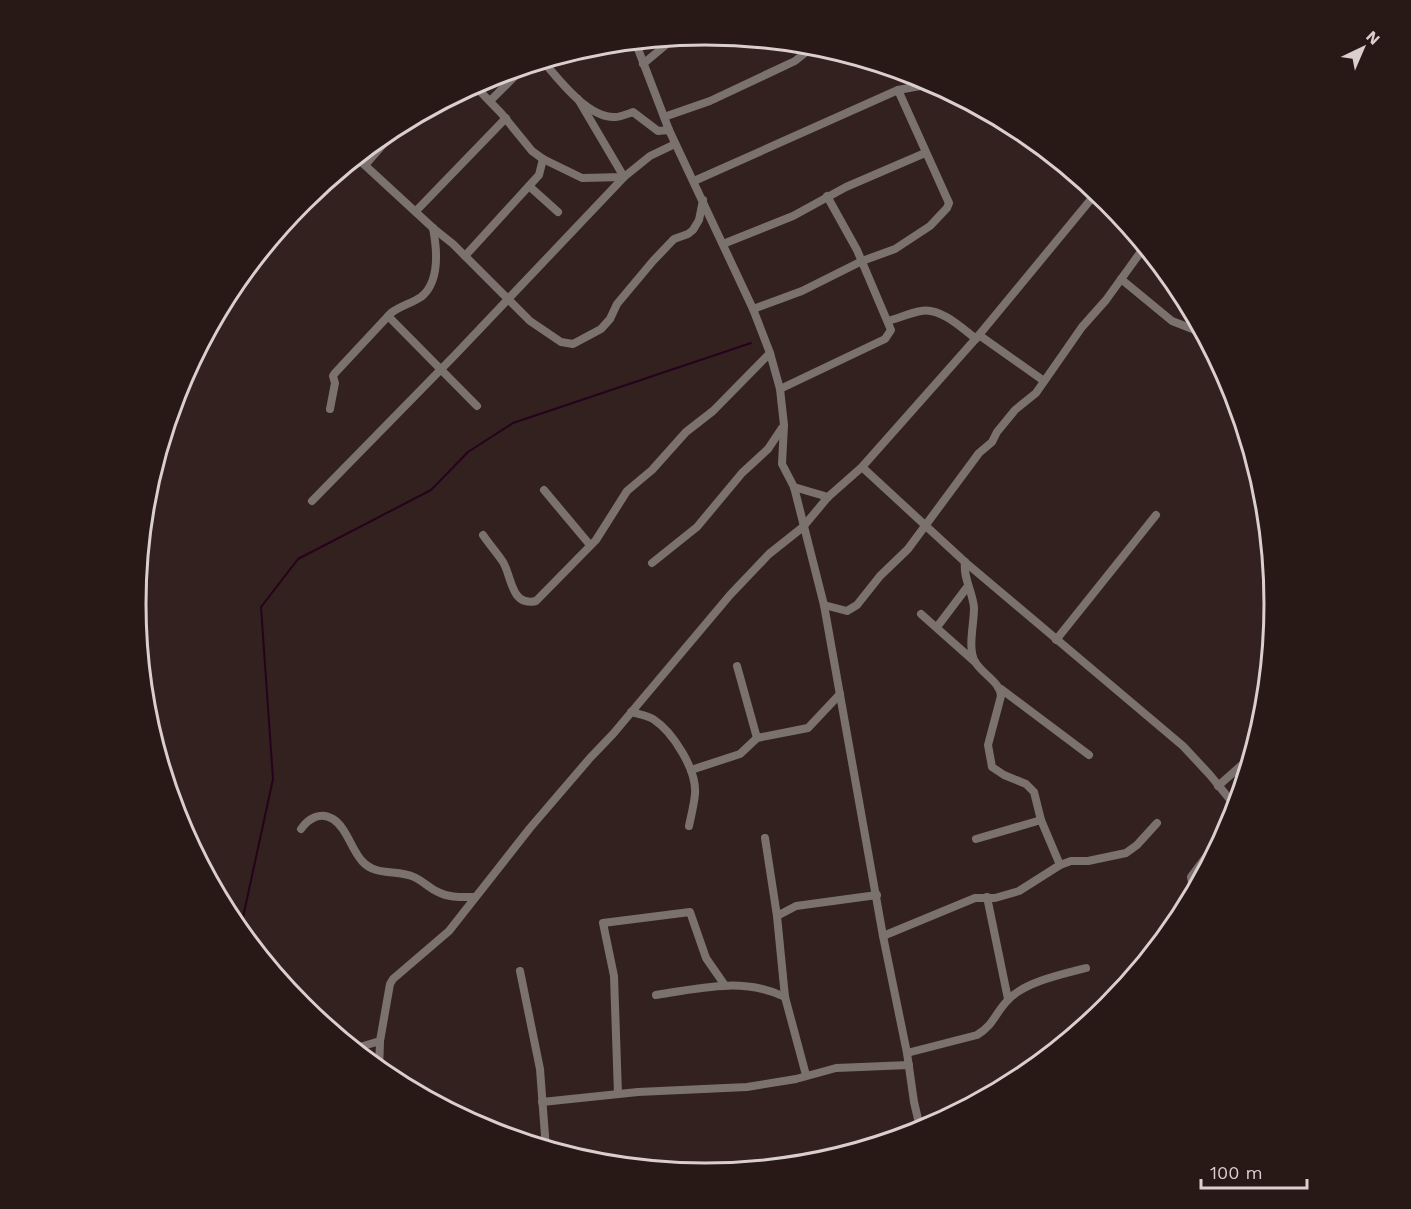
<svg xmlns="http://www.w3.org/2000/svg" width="1411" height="1209" viewBox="0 0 1411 1209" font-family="'Work Sans',sans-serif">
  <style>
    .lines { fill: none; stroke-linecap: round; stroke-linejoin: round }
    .stream { stroke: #27021b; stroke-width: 2 }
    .street { stroke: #7b726e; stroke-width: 8 }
    .rim { fill: none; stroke: #dbcfce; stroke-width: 3 }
  </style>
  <rect width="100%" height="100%" fill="#32211f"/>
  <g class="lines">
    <path class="stream" d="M240 931 273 779 261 607 298 559 431 490 468 452 513 423 751 343"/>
    <g class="street">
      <path d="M635 41 669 130 753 309 770 353 780 389 784 425 782 464 794 487 824 605 883 936 907 1053 914 1102 921 1132"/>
      <path d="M543 61C559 80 588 118 615 117 621 117 627 114 633 112L658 131 669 130"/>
      <path d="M643 64 674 38"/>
      <path d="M916 76 920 86"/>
      <path d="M474 85 501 113 532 151 543 159 582 178 624 177 650 156 675 144"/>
      <path d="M490 101 524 67"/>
      <path d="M664 117 710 101 795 61 815 45"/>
      <path d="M356 157 433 228 453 244 530 321 561 342 573 344 601 329 610 319 617 304 653 261 674 239 688 234 693 230 699 220 703 200"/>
      <path d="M365 165 400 125"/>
      <path d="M694 181 898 90 920 86H938"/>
      <path d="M529 186 558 212"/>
      <path d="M416 211 506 118"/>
      <path d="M723 244 793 216 846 187 925 153"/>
      <path d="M465 256 539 175 543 159"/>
      <path d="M1121 279 1172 321 1195 330"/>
      <path d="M753 309 802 291 862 261 895 249 930 226 947 208 949 203 898 90"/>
      <path d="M388 316 477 406"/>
      <path d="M888 321C899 318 910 313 921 311 940 307 962 328 976 339"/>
      <path d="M979 335 1044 381"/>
      <path d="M780 389 885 339 891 330 857 250 827 196"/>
      <path d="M330 409 335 383 333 376 335 373 391 313C400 306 412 303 421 297 440 282 437 249 433 228"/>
      <path d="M862 467 965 562 1183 746 1210 775 1232 802 1238 804"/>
      <path d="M794 487 828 497"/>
      <path d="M544 490 590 545"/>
      <path d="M312 501 455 355 624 177 578 99"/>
      <path d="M483 535C489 544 497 553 503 562 512 577 511 607 536 601L596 540 627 491 652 470 686 432 713 411 770 353"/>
      <path d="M965 562C963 579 973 592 974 608 974 624 968 646 974 660 981 674 1000 681 1001 696L988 745 992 767 1004 775 1026 784 1034 792 1041 820 1060 865"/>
      <path d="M652 563 697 527 742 473 768 449 782 428"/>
      <path d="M824 605 847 611 857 605 880 576 908 549 979 453 992 442 997 432 1015 410 1036 393 1082 327 1106 300 1145 246"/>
      <path d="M921 614 975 662"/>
      <path d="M937 627 968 586"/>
      <path d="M1056 640 1156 515"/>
      <path d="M141 656 146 667 142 673"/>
      <path d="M737 666 757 738"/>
      <path d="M1001 689 1089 755"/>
      <path d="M631 712C638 714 647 715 653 719 673 732 697 770 695 794 694 805 691 816 689 826"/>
      <path d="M691 770 740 754 757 738 808 728 840 694"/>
      <path d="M1218 786 1252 756"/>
      <path d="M301 829C308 819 320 811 333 819 347 828 351 849 362 861 376 877 397 869 414 877 423 881 429 888 438 892 449 898 462 897 475 897"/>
      <path d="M765 838 777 916"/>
      <path d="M976 839 1041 820"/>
      <path d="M1194 894 1191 877 1209 853"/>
      <path d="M987 897 1008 999"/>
      <path d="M883 936 975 898H995L1019 891 1060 865 1071 861H1088L1126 853 1137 845 1157 823"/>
      <path d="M520 971 540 1069 546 1149"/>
      <path d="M656 995C699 988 745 977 785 997"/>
      <path d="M353 1049 380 1041"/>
      <path d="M907 1053 977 1035C994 1025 995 1013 1008 1000 1024 982 1063 974 1086 968"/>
      <path d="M379 1071 380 1041 390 984 393 979 449 931 530 828 590 758 613 734 730 595 769 554 803 527 828 497 862 467 979 335 1097 192"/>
      <path d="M806 1075 785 997 777 916 796 906 877 895"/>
      <path d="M618 1094 614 976 603 923 690 912 706 958 724 984"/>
      <path d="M542 1102 638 1092 747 1087 796 1079 836 1068 909 1065"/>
    </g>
  </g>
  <path d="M0 0H1411V1209H0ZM146 604a559 559 0 1 1 1118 0a559 559 0 1 1-1118 0Z" fill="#281816" fill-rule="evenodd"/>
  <path class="rim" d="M146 604a559 559 0 1 1 1118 0a559 559 0 1 1-1118 0Z"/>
  <g transform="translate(1363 48) rotate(44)" stroke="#281816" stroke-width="4.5" paint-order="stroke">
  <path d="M0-4.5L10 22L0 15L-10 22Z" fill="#dbcfce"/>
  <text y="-9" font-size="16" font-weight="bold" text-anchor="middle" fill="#dbcfce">N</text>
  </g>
  <path d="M1201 1179v9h106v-9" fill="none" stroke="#dbcfce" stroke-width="3"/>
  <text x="1210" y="1179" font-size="18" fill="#dbcfce" stroke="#281816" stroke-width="4.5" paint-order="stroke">100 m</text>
</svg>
